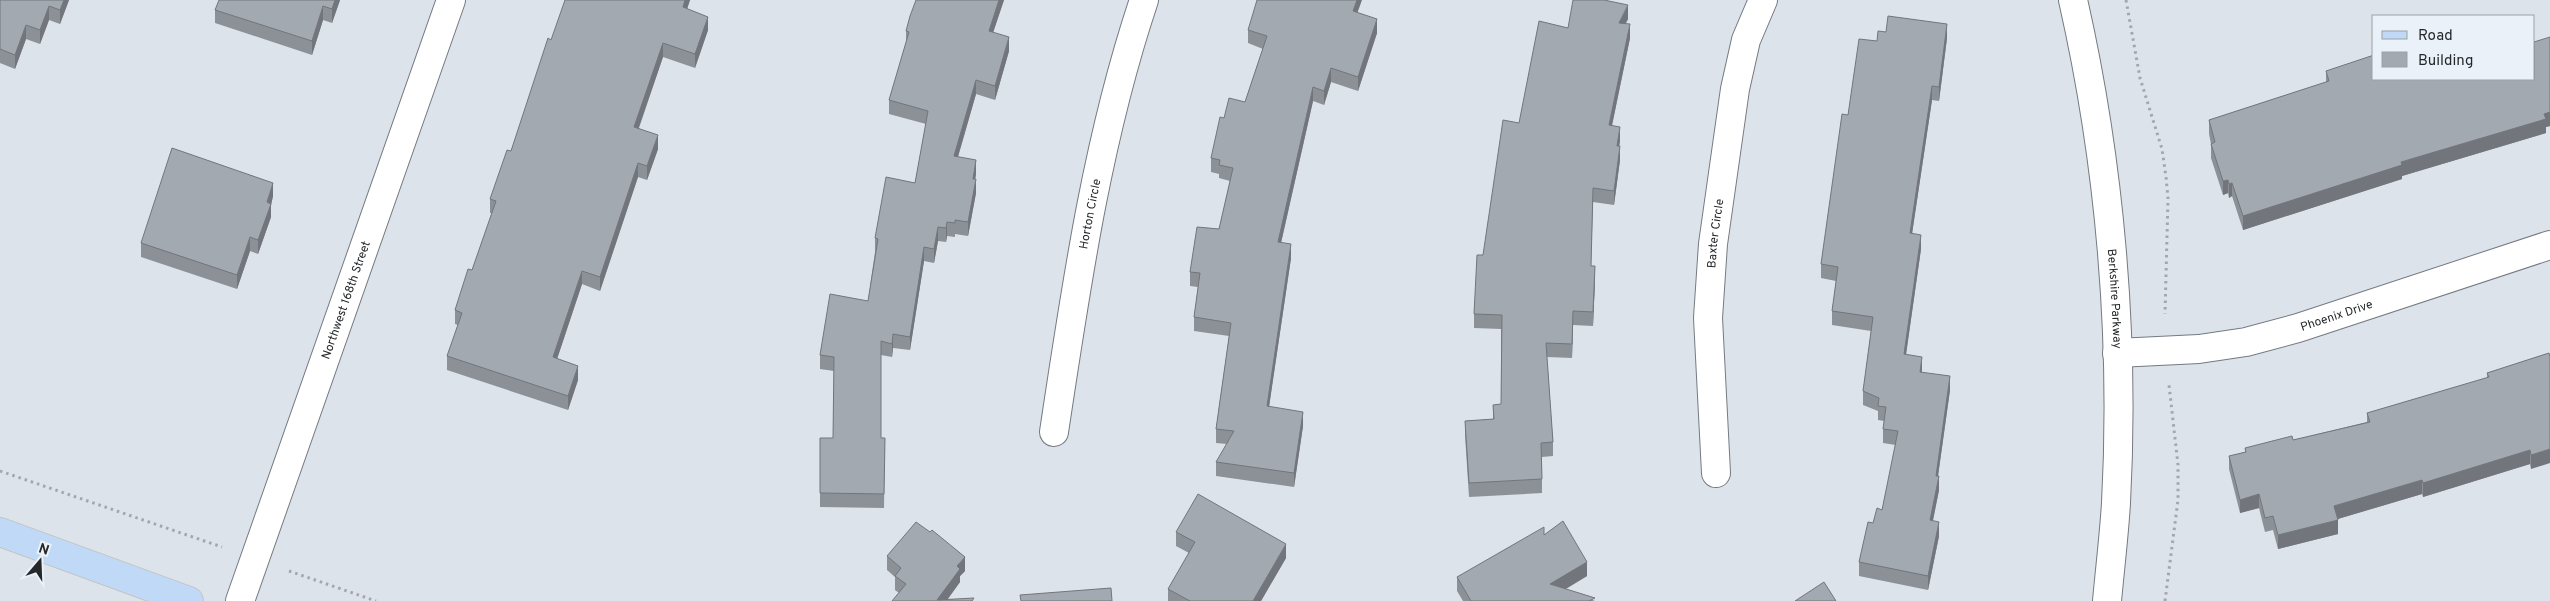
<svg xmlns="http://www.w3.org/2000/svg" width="2550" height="601" viewBox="0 0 2550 601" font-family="Overpass,sans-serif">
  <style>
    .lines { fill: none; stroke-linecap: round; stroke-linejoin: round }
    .minor-casing { stroke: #757a81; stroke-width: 30 }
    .major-casing { stroke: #c2c3c3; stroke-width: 30 }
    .path { stroke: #a2a7ad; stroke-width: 3; stroke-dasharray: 2.5 4; stroke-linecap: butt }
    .minor { stroke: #fff; stroke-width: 28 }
    .major { stroke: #bfd9f6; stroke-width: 28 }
    .wall { fill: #8c9198 }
    .shaded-wall { fill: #72767c }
    .building { fill: #a3a9b1; stroke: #72767c }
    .labels { text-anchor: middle; stroke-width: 4.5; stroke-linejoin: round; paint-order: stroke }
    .street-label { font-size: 12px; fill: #25282a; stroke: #eaf1f8 }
  </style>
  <rect width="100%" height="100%" fill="#dde3eb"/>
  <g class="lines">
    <defs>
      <g id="minor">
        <path id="s1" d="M2073 0C2110 163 2125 336 2116 503 2114 536 2110 568 2107 601"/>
        <path id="s2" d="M2117 353 2199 349 2246 342 2298 328 2550 245"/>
        <path id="s3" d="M1054 432C1076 287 1097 140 1144 0"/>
        <path id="s4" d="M1716 473 1708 318 1713 244 1735 89 1746 40 1763 0"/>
        <path id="s5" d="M240 601 451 0"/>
      </g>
      <path id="major" d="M0 532 189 601"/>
    </defs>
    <use href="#minor" class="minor-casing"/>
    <use href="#major" class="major-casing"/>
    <g class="path">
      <path d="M2126 0 2140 78 2162 149 2166 177 2168 198 2165 314"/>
      <path d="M0 471 222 547"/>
      <path d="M289 571 376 601"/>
      <path d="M2165 601 2178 500V465L2169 385"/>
    </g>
    <use href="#minor" class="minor"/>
    <use href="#major" class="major"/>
  </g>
  <g class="wall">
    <path d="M0 0H69L60 24 49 20 40 44 26 39 15 69 0 63Z"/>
    <path d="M340 0 332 23 323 20 312 55 215 23V10Z"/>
    <path d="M690 0 687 9 708 30 695 68 663 57 639 128 658 149 647 180 638 177 600 291 582 284 557 359 578 380 568 410 447 370V356L458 325 455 324V310L472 270 492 213H490V199L511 151 551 40Z"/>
    <path d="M1004 0 993 32 1009 51 995 100 976 94 958 157 976 174 975 179 976 193 968 236 955 234V237L947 236 946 242 938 241 934 263 924 261 910 350 893 348 892 357 881 355V438H885L884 508 820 507V438H833L834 371 820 369V355L868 301 875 252V238L915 183 926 124 889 114V100L906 43V31Z"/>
    <path d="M1357 12 1377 33 1358 91 1331 82 1324 105 1313 101 1281 243 1291 258 1269 407 1303 426 1294 487 1216 476V462L1227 444 1216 443V429L1229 336 1194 331V317L1198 287 1190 286V272L1219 229 1230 181 1219 178V174L1211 172V158L1224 118 1245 102 1263 49 1248 43V30Z"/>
    <path d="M1628 19 1625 24 1630 38 1612 126 1620 141 1619 146 1620 160 1614 205 1593 202 1591 266 1595 280 1593 326 1573 325 1572 358 1547 357 1553 442V456L1542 457V493L1469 497 1465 435V421L1493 419V405L1501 404V329L1474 328V314L1483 255 1519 123 1568 28Z"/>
    <path d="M1886 32 1947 38 1939 101 1932 100 1912 234 1921 249 1906 355 1921 373 1950 390 1938 476 1939 490 1933 521 1939 536 1928 590 1859 576V562L1873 523 1882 510 1896 445 1883 443V429L1884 421 1878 420V411L1863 405V391L1871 331 1832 325V311L1836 281 1821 278V264L1848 115 1877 41Z"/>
    <path d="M2550 37V126L2546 127V133L2402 176V179L2243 230 2232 196 2229 198 2228 193 2223 195 2211 158V144L2209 134V120L2326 82V71L2374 79H2534Z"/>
    <path d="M273 196 271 205V217L258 254 250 251 237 289 141 257V243Z"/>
    <path d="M2549 353 2531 469 2530 464 2423 497 2422 494 2338 519V534L2278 549 2273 530 2265 532 2259 508 2240 513 2229 469V456L2245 452V448L2293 440 2367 422V413L2487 378V373Z"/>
    <path d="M930 532 965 571 960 576V582L948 599 974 601H892L899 593 895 590V577L887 570V556Z"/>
    <path d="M1176 532 1286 558 1261 601H1168V589L1189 553 1176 546Z"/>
    <path d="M1544 535 1587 576 1566 589 1595 601H1463L1457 591V577Z"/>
  </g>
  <g class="shaded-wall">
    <path d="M64 0H69L60 24V10Z"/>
    <path d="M335 0H340L332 23V9Z"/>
    <path d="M685 0H690L683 21V7Z"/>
    <path d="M999 0H1004L989 45V31Z"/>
    <path d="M1357 0H1362L1353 25V11Z"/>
    <path d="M1628 5V19L1619 37V23Z"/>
    <path d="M49 6V20L40 44V30Z"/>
    <path d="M323 6V20L312 55V41Z"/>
    <path d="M708 17V30L695 68V54Z"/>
    <path d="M1377 19V33L1358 91V77Z"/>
    <path d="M1630 24V38L1609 139V125Z"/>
    <path d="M1947 24V38L1939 101V87Z"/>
    <path d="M26 25V39L15 69V55Z"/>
    <path d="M1009 37V51L995 100V86Z"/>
    <path d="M663 43V57L634 141V127Z"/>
    <path d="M1331 68V82L1324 105V91Z"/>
    <path d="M976 80V94L954 170V156Z"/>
    <path d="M1932 86V100L1910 247V233Z"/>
    <path d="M1313 87V101L1278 256V242Z"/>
    <path d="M2550 112V126L2546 127V133L2402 176V179L2243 230V216Z"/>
    <path d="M1620 127V141L1617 160V146Z"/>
    <path d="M658 135V149L647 180V166Z"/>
    <path d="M1620 146V160L1614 205V191Z"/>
    <path d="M976 160V174L973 193V179Z"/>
    <path d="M638 163V177L600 291V277Z"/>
    <path d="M976 179V193L968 236V222Z"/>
    <path d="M2228 180V193L2223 195V181Z"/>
    <path d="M273 183V196L271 205V217L258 254V240L267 202Z"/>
    <path d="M2232 183V196L2229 198V184Z"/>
    <path d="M947 222V236L946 242V228Z"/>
    <path d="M938 227V241L934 263V249Z"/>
    <path d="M1921 235V249L1904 368V354Z"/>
    <path d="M250 237V251L237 289V275Z"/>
    <path d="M1291 244V258L1267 420V406Z"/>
    <path d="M924 247V261L910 350V337Z"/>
    <path d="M1595 266V280L1593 326V312Z"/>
    <path d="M582 271V284L553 371V357Z"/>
    <path d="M1573 311V325L1572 358V344Z"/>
    <path d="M893 334V348L892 357V344Z"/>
    <path d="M1922 357V371L1920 386V372Z"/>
    <path d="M578 366V380L568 410V396Z"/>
    <path d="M1950 376V390L1936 490V476Z"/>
    <path d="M1303 412V426L1294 487V473Z"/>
    <path d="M2550 449V463L2531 469V455Z"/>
    <path d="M2530 450V464L2423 497V483Z"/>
    <path d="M1939 476V490L1930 534V520Z"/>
    <path d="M2422 480V494L2334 520V506Z"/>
    <path d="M2259 494V508L2240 513V500Z"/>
    <path d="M2338 520V534L2278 549V535Z"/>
    <path d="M1939 522V536L1928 590V576Z"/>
    <path d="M1286 544V558L1261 601H1253Z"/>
    <path d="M965 557V571L960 576V582L946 601 937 600 957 566Z"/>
    <path d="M1587 562V576L1550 598V584Z"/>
  </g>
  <g class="building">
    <path d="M0 0H64L60 10 49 6 40 30 26 25 15 55 0 49Z"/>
    <path d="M219 0H335L332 9 323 6 312 41 215 10Z"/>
    <path d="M565 0H685L683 7 708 17 695 54 663 43 634 127 658 135 647 166 638 163 600 277 582 271 553 357 578 366 568 396 447 356 462 313 455 310 468 269 472 270 496 201 490 199 507 150 511 151 548 38 551 40Z"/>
    <path d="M916 0H999L989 31 1009 37 995 86 976 80 954 156 976 160 973 179H976L968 222 955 220V223L947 222 946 228 938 227 934 249 924 247 910 337 893 334 892 344 881 341V438H885L884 494 820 493V438H833L834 357 820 355 830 294 868 301 878 239 875 238 886 177 915 183 928 111 889 100 909 32 906 31 910 16Z"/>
    <path d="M1257 0H1357L1353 11 1377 19 1358 77 1331 68 1324 91 1313 87 1278 242 1291 244 1267 406 1303 412 1294 473 1216 462 1234 431 1216 429 1231 323 1194 317 1200 273 1190 272 1197 227 1219 229 1233 168 1219 165 1220 160 1211 158 1220 117 1224 118 1229 98 1245 102 1267 36 1248 30Z"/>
    <path d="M1573 0H1604L1628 5 1619 23 1630 24 1609 125 1620 127 1617 146H1620L1614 191 1593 188 1591 266H1595L1593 312 1573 311 1572 344 1546 343 1553 442 1541 443 1542 479 1469 483 1465 421 1494 419 1493 405 1501 404 1502 315 1474 314 1477 255H1483L1503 120 1519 123 1539 21 1568 28Z"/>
    <path d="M1888 16 1947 24 1939 87 1932 86 1910 233 1921 235 1904 354 1922 357 1920 372 1950 376 1936 476H1939L1930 520 1939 522 1928 576 1859 562 1868 522 1873 523 1877 508 1882 510 1898 431 1883 429 1886 407 1878 406 1879 398 1863 391 1873 317 1832 311 1838 267 1821 264 1842 114 1848 115 1859 39 1877 41 1878 31 1886 32Z"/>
    <path d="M2550 37V112L2544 114 2546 119 2401 162 2402 165 2243 216 2232 183 2229 184 2228 180 2223 181 2211 144 2215 142 2209 120 2329 81 2326 71 2374 55V79H2534V42Z"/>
    <path d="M172 148 273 183 267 202 271 204 258 240 250 237 237 275 141 243Z"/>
    <path d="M2549 353 2550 357V449L2531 455 2530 450 2423 483 2422 480 2334 506 2338 520 2278 535 2273 516 2265 518 2259 494 2240 500 2229 456 2246 452 2245 448 2292 436 2293 440 2370 422 2367 413 2489 377 2487 373Z"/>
    <path d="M1198 494 1286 544 1253 601H1190L1168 589 1195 542 1176 532Z"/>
    <path d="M1563 521 1587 562 1550 584 1595 598 1589 601H1471L1457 577 1544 527V535Z"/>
    <path d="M916 522 930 532 932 530 965 557 957 566 960 569 937 600 974 598 972 601H892L906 584 895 576 901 568 887 556Z"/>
    <path d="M1824 582 1836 601H1795Z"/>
    <path d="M1111 588 1112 601H1021L1020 595Z"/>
  </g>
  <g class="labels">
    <g class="street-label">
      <text dy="4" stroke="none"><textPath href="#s3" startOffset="221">Horton Circle</textPath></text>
      <text dy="4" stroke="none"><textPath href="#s4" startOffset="240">Baxter Circle</textPath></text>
      <text dy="4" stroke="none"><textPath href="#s1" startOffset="302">Berkshire Parkway</textPath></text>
      <text dy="4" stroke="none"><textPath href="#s5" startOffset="319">Northwest 168th Street</textPath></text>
      <text dy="4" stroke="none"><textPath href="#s2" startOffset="224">Phoenix Drive</textPath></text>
    </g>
  </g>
  <rect x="2372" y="15" width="162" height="65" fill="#eaf1f8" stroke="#9ba1a6"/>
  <rect x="2382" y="31" width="25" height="8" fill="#bfd9f6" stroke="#9ba1a6"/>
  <text x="2418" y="40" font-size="15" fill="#25282a">Road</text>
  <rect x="2382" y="52" width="25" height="15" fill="#a3a9b1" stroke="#9ba1a6"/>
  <text x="2418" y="65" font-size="15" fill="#25282a">Building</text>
  <g transform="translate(40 561) rotate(19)" stroke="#eaf1f8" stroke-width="4" paint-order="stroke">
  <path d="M0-4L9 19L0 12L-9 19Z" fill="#25282a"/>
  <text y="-8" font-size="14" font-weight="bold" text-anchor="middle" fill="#25282a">N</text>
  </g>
</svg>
